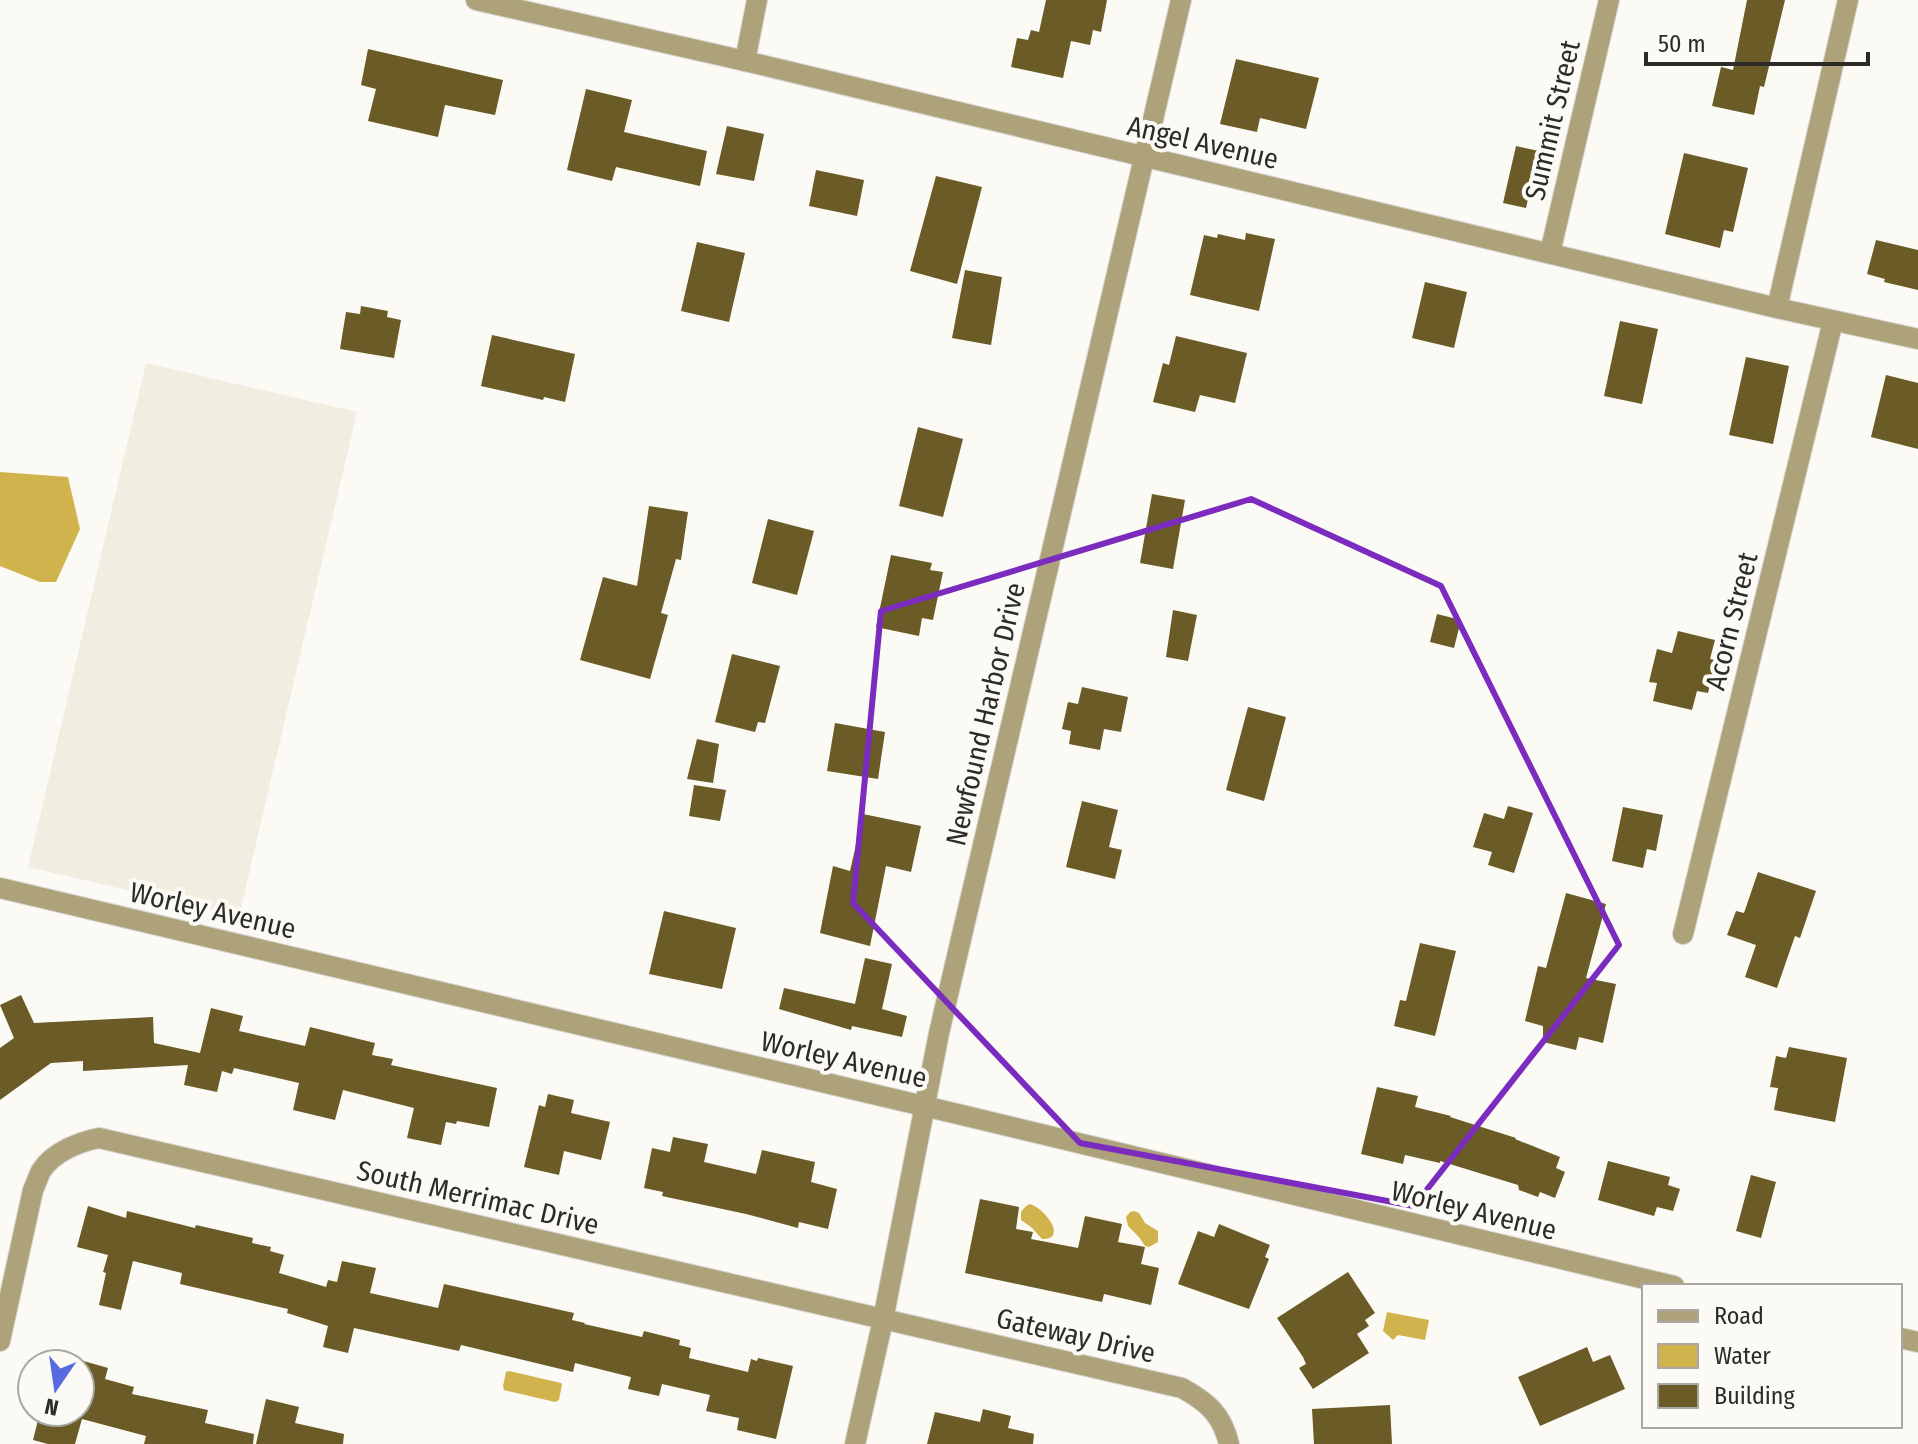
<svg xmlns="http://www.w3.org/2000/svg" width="1918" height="1444" viewBox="0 0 1918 1444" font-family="'Fira Sans Condensed',sans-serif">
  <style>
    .built { fill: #f1ede1 }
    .water { fill: #d1b34e }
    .building { fill: #6b5b26 }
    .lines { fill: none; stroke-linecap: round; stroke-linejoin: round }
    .minor-casing { stroke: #d6d5cf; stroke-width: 22 }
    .minor { stroke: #aea27a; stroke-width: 20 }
    .marked { fill: none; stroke: #7b2cbf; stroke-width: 6; stroke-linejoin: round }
    .labels { text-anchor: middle; stroke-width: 8; stroke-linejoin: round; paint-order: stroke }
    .street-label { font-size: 28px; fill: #2c2b29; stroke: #fbfaf4 }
  </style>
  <rect width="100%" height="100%" fill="#fbfaf4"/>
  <path class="built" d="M146 363 357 412 239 916 28 867Z"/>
  <g class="water">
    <path d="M0 472 68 477 80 529 56 582H40L0 566Z"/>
    <path d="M1030 1204C1046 1209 1068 1240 1042 1239L1031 1227 1021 1220V1212L1026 1206Z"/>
    <path d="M1134 1211 1139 1213 1145 1223 1158 1231V1242L1149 1247 1145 1246 1139 1237 1128 1226 1126 1217 1130 1212Z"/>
    <path d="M1387 1312 1429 1320 1425 1340 1398 1335 1393 1340 1383 1331Z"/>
    <path d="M509 1371 561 1383 562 1384 559 1400 555 1402 504 1390 503 1386 506 1372Z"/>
  </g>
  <g class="building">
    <path d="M1046 0H1107L1101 32 1093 30 1090 45 1071 41 1063 78 1011 67 1017 38 1028 40 1031 30 1039 32Z"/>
    <path d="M1747 0H1785L1764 87 1760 86 1754 115 1712 106 1721 67 1733 70Z"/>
    <path d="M368 49 503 80 495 115 445 105 438 137 368 121 376 89 361 85Z"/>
    <path d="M1236 59 1319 78 1306 129 1260 118 1257 132 1220 124Z"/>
    <path d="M586 89 632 100 624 132 707 151 700 186 616 167 612 181 567 170Z"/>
    <path d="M727 126 764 134 754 181 716 174Z"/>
    <path d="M1516 146 1539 151 1526 208 1503 203Z"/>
    <path d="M1684 153 1748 168 1733 232 1724 230 1720 248 1665 234Z"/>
    <path d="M816 170 864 180 857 216 809 206Z"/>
    <path d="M936 176 982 187 957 284 910 271Z"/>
    <path d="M1246 233 1275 239 1259 311 1190 295 1204 235 1217 238 1218 234 1245 240Z"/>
    <path d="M1876 240 1918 250V290L1884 282 1885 279 1867 274Z"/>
    <path d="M697 242 745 253 729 322 681 311Z"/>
    <path d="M965 270 1002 277 991 345 952 338Z"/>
    <path d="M1425 282 1467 292 1454 348 1412 338Z"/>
    <path d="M361 306 388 311 387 317 401 320 394 358 340 349 346 312 360 314Z"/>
    <path d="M1620 321 1658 329 1642 404 1604 396Z"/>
    <path d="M492 335 575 354 565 402 544 397 543 400 481 386Z"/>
    <path d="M1176 336 1247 353 1235 403 1200 395 1195 412 1153 402 1163 363 1169 365Z"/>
    <path d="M1746 357 1789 366 1773 444 1729 435Z"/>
    <path d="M1886 375 1918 383V449L1871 437Z"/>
    <path d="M918 427 963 439 943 517 899 506Z"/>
    <path d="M1152 494 1185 500 1173 569 1140 563Z"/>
    <path d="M649 506 688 512 681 560 676 559 661 613 668 615 650 679 580 660 603 577 637 586Z"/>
    <path d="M768 519 814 531 797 595 752 583Z"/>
    <path d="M891 555 932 563 930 570 943 572 933 620 922 618 919 636 876 627Z"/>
    <path d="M1173 610 1197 615 1188 661 1166 657Z"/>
    <path d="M1437 614 1461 620 1454 648 1430 642Z"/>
    <path d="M1678 631 1715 640 1710 659 1716 660 1708 693 1697 691 1692 710 1653 701 1657 683 1649 682 1657 649 1672 653Z"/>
    <path d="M732 654 780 666 765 723 758 722 755 732 715 722Z"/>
    <path d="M1082 687 1128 697 1121 732 1104 729 1100 750 1069 744 1071 731 1062 729 1068 702 1078 704Z"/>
    <path d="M1248 707 1286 717 1264 801 1226 790Z"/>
    <path d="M835 723 885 732 878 779 827 771Z"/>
    <path d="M697 739 719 744 713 783 687 779Z"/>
    <path d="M694 785 726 790 720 821 689 816Z"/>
    <path d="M1082 801 1118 810 1109 847 1122 850 1115 879 1066 867Z"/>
    <path d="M1508 806 1533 813 1514 873 1488 865 1492 852 1473 847 1484 813 1504 819Z"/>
    <path d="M1623 807 1663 815 1656 851 1647 849 1643 868 1612 861Z"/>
    <path d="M863 814 921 826 911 872 886 866 870 946 820 933 833 866 850 871Z"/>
    <path d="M1758 872 1816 891 1800 938 1795 936 1777 988 1745 977 1756 945 1727 935 1736 911 1744 913Z"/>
    <path d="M1566 893 1606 904 1586 978 1616 984 1603 1043 1579 1037 1576 1050 1543 1042V1026L1525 1021 1538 966 1546 968Z"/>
    <path d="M664 911 736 928 722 989 649 974Z"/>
    <path d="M1420 943 1456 951 1435 1036 1394 1026 1400 1000 1406 1001Z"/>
    <path d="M865 958 892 964 882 1009 907 1016 902 1037 852 1026 851 1030 779 1009 784 988 855 1004Z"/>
    <path d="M21 995 34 1023 153 1017 154 1043 200 1053 211 1008 243 1016 239 1031 305 1046 310 1027 375 1043 372 1055 393 1059 391 1065 497 1088 489 1127 457 1121 456 1124 446 1122 441 1145 407 1138 414 1108 343 1090 335 1120 293 1110 299 1083 234 1068 232 1074 222 1071 217 1092 184 1085 188 1065 83 1071V1061L51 1063 0 1100V1048L14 1038 0 1005Z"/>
    <path d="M1789 1047 1847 1058 1835 1122 1774 1110 1778 1088 1770 1087 1776 1056 1786 1058Z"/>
    <path d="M1377 1087 1418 1096 1415 1107 1451 1116 1450 1117 1516 1138 1515 1139 1560 1157 1556 1168 1565 1172 1555 1198 1540 1192 1538 1197 1519 1190 1518 1185 1440 1161V1163L1405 1155 1403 1164 1361 1154Z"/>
    <path d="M548 1094 574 1100 571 1113 610 1122 601 1160 564 1151 559 1175 524 1167 539 1105 545 1107Z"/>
    <path d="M673 1137 708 1144 704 1162 756 1174 762 1150 815 1162 811 1182 837 1189 828 1229 799 1222 798 1228 746 1214 662 1196 663 1192 644 1188 652 1148 670 1152Z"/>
    <path d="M1608 1161 1670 1177 1668 1185 1680 1189 1673 1211 1657 1207 1654 1216 1598 1200Z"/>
    <path d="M1751 1175 1776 1182 1761 1238 1736 1231Z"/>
    <path d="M980 1199 1019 1207 1016 1229 1033 1232 1031 1239 1078 1248 1085 1216 1122 1224 1118 1242 1145 1247 1141 1264 1159 1268 1151 1305 1104 1294 1102 1302 965 1273Z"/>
    <path d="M88 1206 126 1218 127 1211 195 1228 196 1225 253 1238 252 1243 271 1247 270 1251 284 1255 279 1273 326 1287 328 1280 337 1282 342 1261 376 1268 370 1293 438 1308 444 1284 574 1313 572 1320 585 1323 584 1324 642 1337 644 1331 680 1340 679 1345 691 1348 689 1358 748 1372 751 1359 757 1361 758 1358 793 1366 776 1439 737 1430 739 1418 706 1411 710 1395 662 1384 659 1396 628 1389 631 1377 575 1363 573 1372 461 1345 459 1351 354 1328 348 1353 323 1347 328 1326 287 1313 288 1309 180 1284 182 1273 133 1261 121 1310 99 1305 106 1273 103 1272 108 1255 77 1247Z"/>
    <path d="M1219 1224 1270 1245 1265 1257 1269 1259 1249 1309 1178 1284 1198 1231 1214 1237Z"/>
    <path d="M1348 1272 1375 1313 1365 1320 1369 1326 1357 1334 1369 1353 1313 1389 1299 1368 1306 1364 1303 1357 1277 1318Z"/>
    <path d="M1587 1347 1593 1362 1610 1355 1625 1389 1540 1426 1518 1377Z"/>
    <path d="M80 1360 108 1368 105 1379 134 1387 132 1394 208 1410 205 1423 254 1434 253 1444H144L146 1436 82 1419 75 1444H48L33 1440 40 1412H80Z"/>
    <path d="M266 1399 299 1407 295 1423 344 1434 343 1444H256Z"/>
    <path d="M1390 1405 1392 1444H1314L1312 1409Z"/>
    <path d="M983 1409 1011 1416 1008 1428 1034 1434 1033 1444H927L935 1412 980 1422Z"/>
  </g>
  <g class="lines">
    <defs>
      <g id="minor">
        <path d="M476 0 745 61 1777 308 1918 339"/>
        <path d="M745 61 757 0"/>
        <path d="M1550 253 1609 0"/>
        <path d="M1777 308 1848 0"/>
        <path d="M0 888 966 1116 1674 1286"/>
        <path d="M1683 934 1833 321"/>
        <path d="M1900 1338 1918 1342"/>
        <path d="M0 1341 33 1190C36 1184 38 1177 41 1171 53 1152 79 1142 99 1138L1182 1388C1207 1402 1222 1414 1229 1444"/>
        <path d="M855 1444 883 1320 939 1033 1181 0"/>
      </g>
    </defs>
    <use href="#minor" class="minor-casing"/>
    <use href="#minor" class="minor"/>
  </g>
  <path class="marked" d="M1251 499 1441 586 1619 945 1414 1206 1080 1143 853 903 881 611Z"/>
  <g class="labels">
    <g class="street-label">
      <text transform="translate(1552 120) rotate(-77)" y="10">Summit Street</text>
      <text transform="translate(1203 142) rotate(13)" y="10">Angel Avenue</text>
      <text transform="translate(1731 621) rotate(-76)" y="10">Acorn Street</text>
      <text transform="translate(985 714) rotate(-77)" y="10">Newfound Harbor Drive</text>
      <text transform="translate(213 910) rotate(13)" y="10">Worley Avenue</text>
      <text transform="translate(844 1059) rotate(13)" y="10">Worley Avenue</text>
      <text transform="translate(478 1197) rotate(13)" y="10">South Merrimac Drive</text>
      <text transform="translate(1474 1210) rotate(14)" y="10">Worley Avenue</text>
      <text transform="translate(1076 1335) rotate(13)" y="10">Gateway Drive</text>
    </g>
  </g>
  <rect x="1642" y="1284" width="260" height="144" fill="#fbfaf4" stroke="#a8a7a3" stroke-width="2"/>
  <rect x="1658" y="1310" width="40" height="12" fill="#aea27a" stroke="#a8a7a3" stroke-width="2"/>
  <text x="1714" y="1324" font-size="24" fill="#2c2b29">Road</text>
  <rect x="1658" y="1344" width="40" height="24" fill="#d1b34e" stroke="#a8a7a3" stroke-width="2"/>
  <text x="1714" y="1364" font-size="24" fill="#2c2b29">Water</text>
  <rect x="1658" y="1384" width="40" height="24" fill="#6b5b26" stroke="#a8a7a3" stroke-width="2"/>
  <text x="1714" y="1404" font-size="24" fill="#2c2b29">Building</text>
  <g transform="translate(56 1388) rotate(193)"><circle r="38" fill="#fbfaf4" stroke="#a8a7a3" stroke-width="2"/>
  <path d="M0-6L14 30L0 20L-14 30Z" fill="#576ae0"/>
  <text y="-12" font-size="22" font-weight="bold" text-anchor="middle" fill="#2c2b29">N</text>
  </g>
  <path d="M1646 52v12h222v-12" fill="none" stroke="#2c2b29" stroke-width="4"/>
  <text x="1658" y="52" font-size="24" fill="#2c2b29" stroke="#fbfaf4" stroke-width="6" paint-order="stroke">50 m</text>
</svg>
